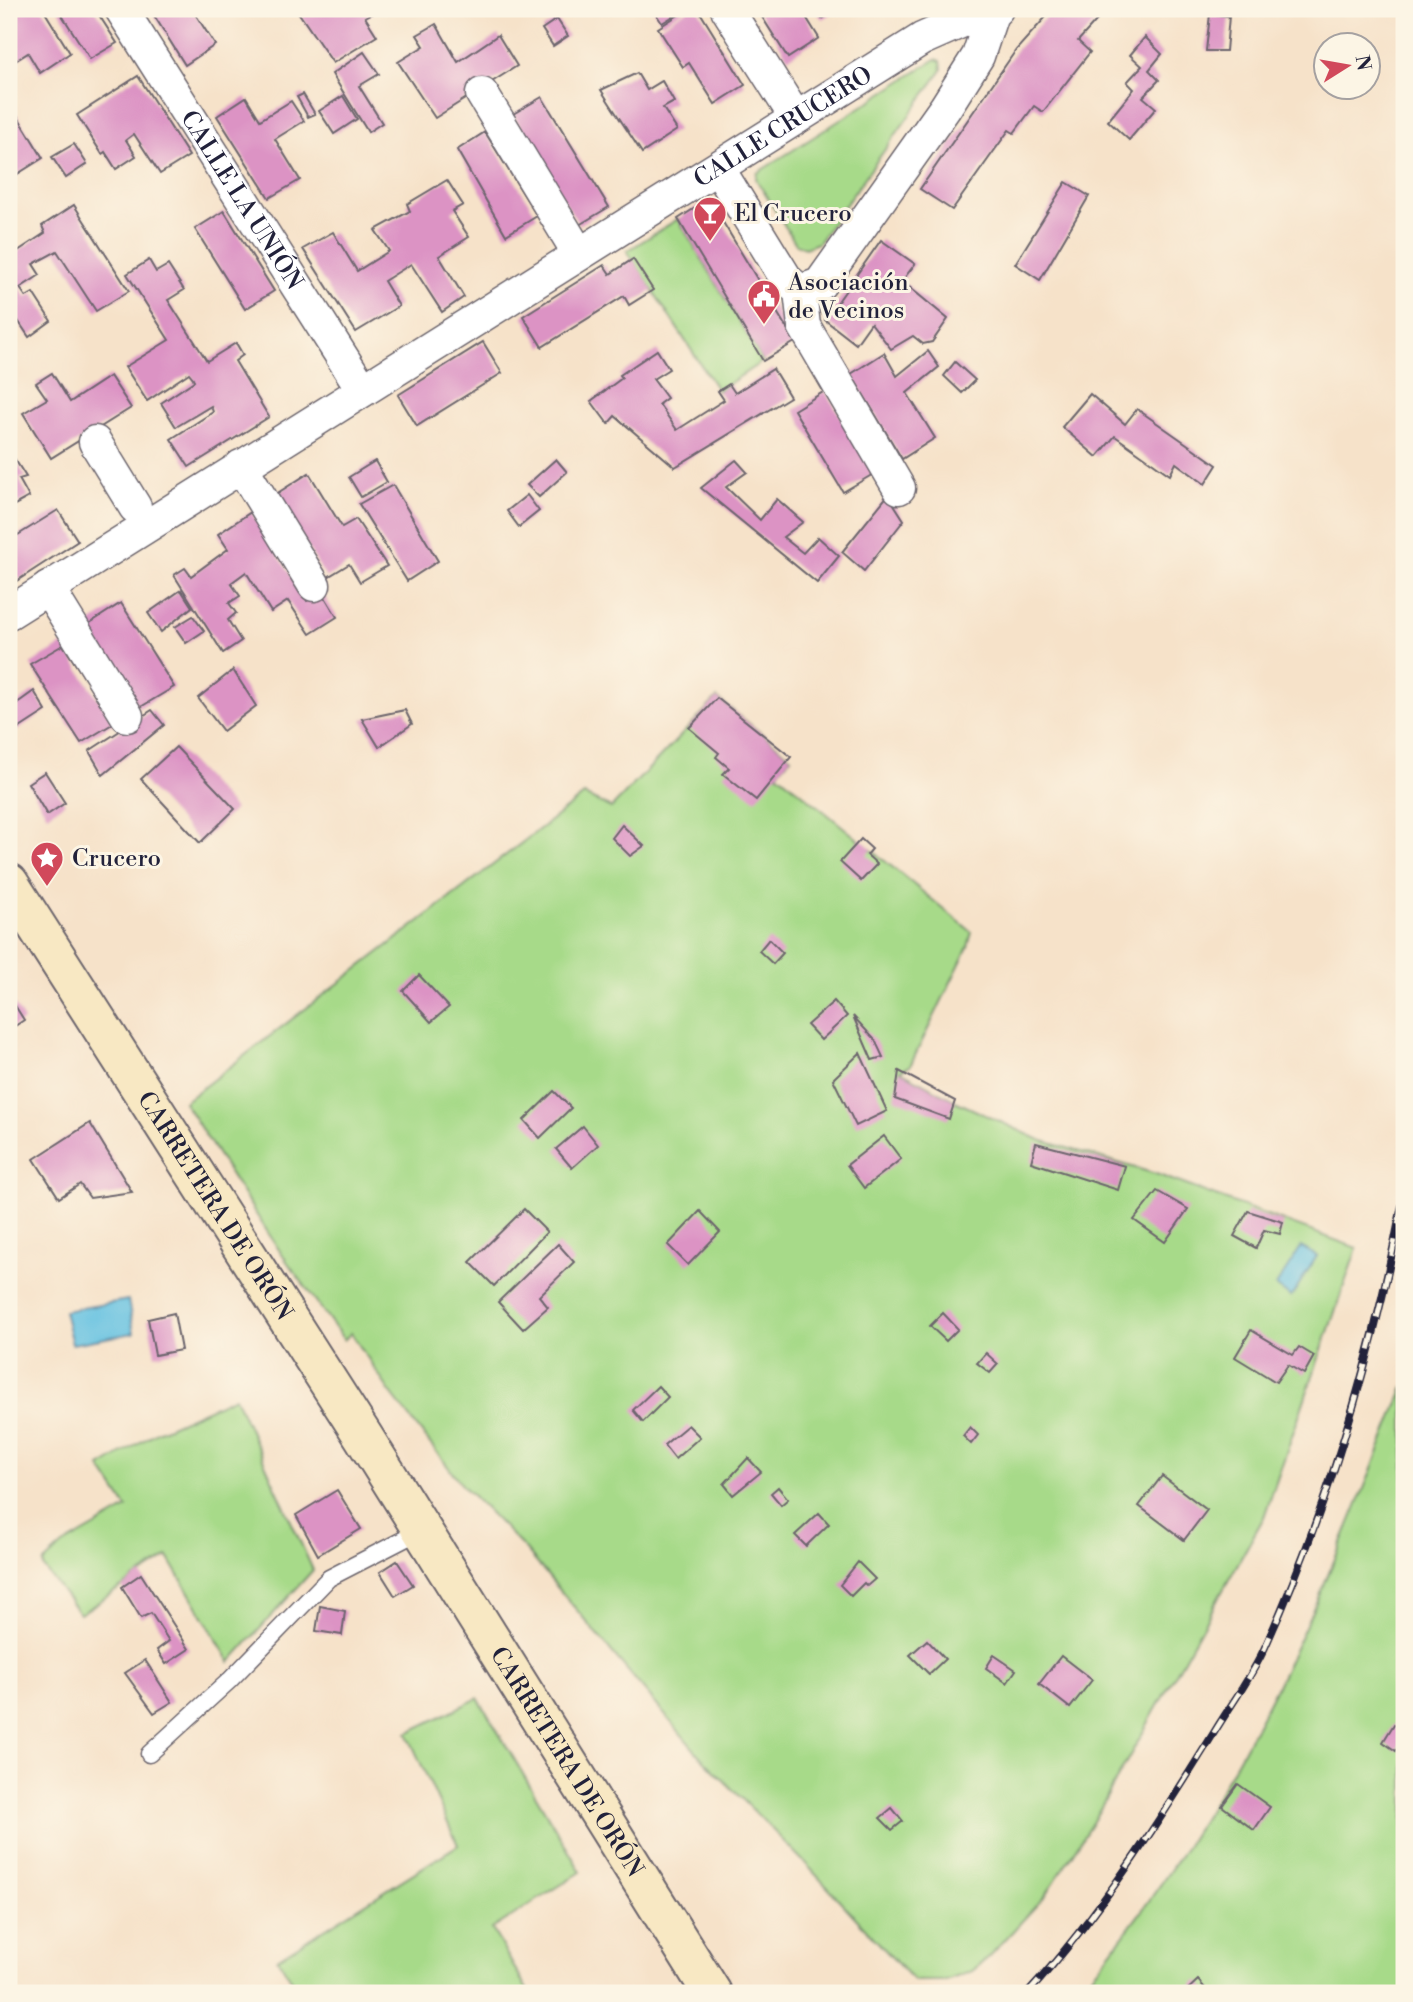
<svg xmlns="http://www.w3.org/2000/svg" width="1413" height="2002" viewBox="0 0 1413 2002" font-family="'Libre Bodoni',serif">
  <style>
    .green { fill: #a7da89; stroke: #647e62; stroke-width: 2 }
    .water { fill: #63c1e1; stroke: #42728e; stroke-width: 2 }
    .building { fill: #dc93c4 }
    .lines { fill: none; stroke-linecap: round; stroke-linejoin: round }
    .lane-casing { stroke: #6c656d; stroke-width: 19 }
    .street-casing { stroke: #6c656d; stroke-width: 35 }
    .secondary-casing { stroke: #6c656d; stroke-width: 42 }
    .lane { stroke: #fff; stroke-width: 16 }
    .street { stroke: #fff; stroke-width: 32 }
    .secondary { stroke: #f8e8c3; stroke-width: 38 }
    .rail-casing { stroke: #22223b; stroke-width: 8 }
    .rail { stroke: #fcf5e5; stroke-width: 5; stroke-dasharray: 16; stroke-linecap: butt }
    .labels { text-anchor: middle; stroke-width: 6; stroke-linejoin: round; paint-order: stroke }
    .street-label { font-size: 24px; fill: #22223b; stroke: #fcf5e5 }
    .poi-label { font-size: 24px; fill: #22223b; stroke: #fcf5e5; text-anchor: start }
  </style>
  <rect width="100%" height="100%" fill="#fcf5e5"/>
  <filter id="ink" filterUnits="userSpaceOnUse"><feTurbulence type="fractalNoise" baseFrequency=".0143" numOctaves="2"/><feDisplacementMap in="SourceGraphic" scale="14" xChannelSelector="R" yChannelSelector="G"/><feConvolveMatrix kernelMatrix="1 2 1 2 8 2 1 2 1" color-interpolation-filters="sRGB"/></filter>
  <filter id="wash" filterUnits="userSpaceOnUse"><feTurbulence type="fractalNoise" baseFrequency=".00686" numOctaves="4" result="noise"/><feDisplacementMap in="SourceGraphic" scale="28" xChannelSelector="R" yChannelSelector="G"/><feGaussianBlur stdDeviation="1.57" result="paint"/><feColorMatrix in="noise" values="0 0 0 0 0 0 0 0 0 0 0 0 0 0 0 0 0 1.4 0 .05"/><feComposite in="paint" operator="in"/></filter>
  <g filter="url(#wash)">
    <rect width="100%" height="100%" fill="#f6e2c9"/>
    <g class="green">
      <path d="M936 59 941 61 942 70 818 243 805 248 796 244 756 179 757 173Z"/>
      <path d="M678 219 763 361 718 391 627 251Z"/>
      <path d="M717 698 791 757 777 773 972 932 968 947 910 1066 900 1071 955 1101 1040 1140 1156 1174 1357 1248 1264 1517 1092 1823 1046 1895 989 1957 972 1971 946 1981H915L909 1976 807 1865 698 1754 526 1550 463 1486 390 1392 351 1333 344 1340 283 1256 184 1102 584 795 611 808Z"/>
      <path d="M1404 1387V1993H1077C1234 1810 1318 1610 1404 1387Z"/>
      <path d="M235 1397 313 1570 230 1662 168 1557 80 1614 43 1567 44 1562 63 1545 127 1508 100 1467 157 1432Z"/>
      <path d="M478 1698 581 1872 492 1929 529 1993H301L277 1959 458 1845 407 1733Z"/>
    </g>
    <g class="water">
      <path d="M1301 1247 1317 1256 1291 1297 1276 1286Z"/>
      <path d="M128 1300 134 1333 72 1344 64 1311Z"/>
    </g>
    <g id="blocks">
      <g class="building">
        <path d="M9 9H43L70 53 40 73 28 53 9 65Z"/>
        <path d="M58 9H95L117 43 90 59Z"/>
        <path d="M150 9H192L215 45 185 65Z"/>
        <path d="M296 9H380L365 17 377 36 333 63Z"/>
        <path d="M658 9H685L662 23 654 11Z"/>
        <path d="M688 9H698L745 85 715 104 689 63 683 67 658 28Z"/>
        <path d="M757 9H801L819 38 788 58Z"/>
        <path d="M815 9H839L822 19Z"/>
        <path d="M1053 9H1107L1078 41 1090 52 1043 112 1034 106 1014 133 1009 130 952 210 920 189 1016 50Z"/>
        <path d="M1210 14 1229 16 1226 51H1206Z"/>
        <path d="M557 19 568 36 553 46 542 29Z"/>
        <path d="M436 24 458 62 498 35 517 66 435 118 398 62 424 46 417 35Z"/>
        <path d="M1145 37 1162 54 1149 70 1159 80 1143 97 1156 108 1129 140 1108 121 1134 89 1127 82 1142 66 1130 55Z"/>
        <path d="M364 52 379 74 359 86 382 123 368 132 332 74Z"/>
        <path d="M637 73 647 90 662 81 674 102 663 108 677 130 642 153 601 90Z"/>
        <path d="M138 76 189 156 160 174 134 134 126 140 136 156 116 169 105 152 102 154 77 115Z"/>
        <path d="M303 94 315 114 308 117 297 97Z"/>
        <path d="M343 96 357 119 334 134 319 111Z"/>
        <path d="M246 97 260 120 291 101 304 121 275 139 300 180 269 198 217 116Z"/>
        <path d="M542 97 609 207 579 225 513 114Z"/>
        <path d="M9 102 43 158 11 178 9 174Z"/>
        <path d="M485 132 537 216 506 235 457 150Z"/>
        <path d="M74 144 87 164 66 178 52 157Z"/>
        <path d="M447 180 463 205 452 211 469 237 439 256 464 297 442 312 411 264 384 281 399 306 356 332 303 249 333 232 357 271 389 251 375 230 410 211 407 204Z"/>
        <path d="M1066 182 1089 196 1040 280 1015 264Z"/>
        <path d="M709 199 795 342 763 361 678 219Z"/>
        <path d="M74 205 129 291 96 311 57 251 33 264 40 275 20 288 26 297 33 293 51 321 29 337 9 307V257L45 233 42 226Z"/>
        <path d="M224 211 274 291 245 309 195 229Z"/>
        <path d="M881 240 915 264 902 281 948 319 932 342 923 344 913 336 891 349 871 323 856 344 825 320Z"/>
        <path d="M633 259 653 290 629 305 624 296 542 347 523 316 604 265 610 274Z"/>
        <path d="M149 260 156 272 168 265 184 290 168 300 207 361 236 343 243 355 235 361 269 417 189 467 171 439 213 412 211 406 176 427 161 403 194 381 193 378 189 373 147 401 125 367 169 340 127 274Z"/>
        <path d="M483 342 502 373 417 426 398 395Z"/>
        <path d="M657 350 669 369 653 379 667 398 659 404 677 430 724 400 718 391 729 384 735 393 773 369 790 397 675 467 615 416 608 424 591 401 622 378 620 375Z"/>
        <path d="M928 351 939 367 907 393 935 438 902 459 851 374 884 353 897 376Z"/>
        <path d="M955 362 975 380 962 393 944 376Z"/>
        <path d="M52 373 70 402 110 376 131 408 51 458 23 413 47 399 36 383Z"/>
        <path d="M825 391 875 473 843 492 794 410Z"/>
        <path d="M1090 394 1125 424 1137 409 1217 465 1205 484 1176 463 1170 475 1115 436 1097 457 1062 427Z"/>
        <path d="M9 450 26 477 19 479 29 497 9 508Z"/>
        <path d="M556 459 567 472 539 497 527 485Z"/>
        <path d="M736 460 747 472 726 487 760 520 777 499 803 522 783 537 803 553 818 537 839 556 817 583 701 488Z"/>
        <path d="M375 461 387 482 361 497 349 477Z"/>
        <path d="M309 473 342 527 356 519 387 566 360 582 349 564 326 578 276 494Z"/>
        <path d="M393 485 438 561 407 581 359 504Z"/>
        <path d="M527 495 539 511 519 527 507 511Z"/>
        <path d="M888 495 904 520 864 571 842 552Z"/>
        <path d="M58 510 78 541 9 586V521L18 535Z"/>
        <path d="M251 512 307 601 322 592 337 617 310 634 288 601 271 612 246 572 231 583 240 596 229 603 236 613 228 620 241 641 223 653 174 575 185 568 191 576 228 549 218 534Z"/>
        <path d="M181 590 192 607 161 632 148 613Z"/>
        <path d="M121 603 174 687 139 708 87 625Z"/>
        <path d="M193 616 204 631 186 643 175 627Z"/>
        <path d="M63 645 114 723 81 743 30 664Z"/>
        <path d="M233 670 256 706 223 731 198 698Z"/>
        <path d="M34 691 46 711 9 735V709Z"/>
        <path d="M717 698 791 757 756 800 723 774 729 768 716 757 719 753 689 728Z"/>
        <path d="M152 710 164 725 103 775 89 751Z"/>
        <path d="M405 710 412 724 379 747 362 719Z"/>
        <path d="M176 747 235 809 200 843 141 779Z"/>
        <path d="M45 772 65 803 47 815 28 783Z"/>
        <path d="M622 825 644 846 630 856 612 838Z"/>
        <path d="M861 839 872 849 867 855 877 864 861 881 840 862Z"/>
        <path d="M769 939 783 953 773 964 759 951Z"/>
        <path d="M419 975 449 1007 431 1022 403 991Z"/>
        <path d="M9 996 24 1020 9 1030Z"/>
        <path d="M834 1001 847 1016 821 1040 807 1025Z"/>
        <path d="M853 1016 875 1040 883 1057 872 1060Z"/>
        <path d="M860 1053 887 1111 856 1126 833 1079Z"/>
        <path d="M899 1071 955 1101 949 1119 895 1099Z"/>
        <path d="M554 1091 571 1108 540 1138 524 1120Z"/>
        <path d="M90 1123 132 1192 90 1198 80 1184 59 1198 34 1159Z"/>
        <path d="M583 1126 598 1145 572 1168 556 1149Z"/>
        <path d="M884 1136 901 1159 864 1188 847 1165Z"/>
        <path d="M1036 1143 1125 1166 1118 1190 1031 1162Z"/>
        <path d="M1157 1191 1188 1209 1165 1242 1134 1220Z"/>
        <path d="M524 1209 547 1232 494 1286 470 1262Z"/>
        <path d="M700 1211 720 1232 688 1265 668 1245Z"/>
        <path d="M1248 1211 1283 1222 1280 1234 1264 1230 1256 1248 1234 1236Z"/>
        <path d="M558 1244 574 1262 539 1296 548 1307 523 1329 498 1302Z"/>
        <path d="M174 1313 181 1350 155 1355 148 1319Z"/>
        <path d="M943 1313 958 1329 946 1341 930 1326Z"/>
        <path d="M1251 1330 1293 1355 1299 1347 1314 1356 1304 1374 1288 1365 1276 1382 1235 1357Z"/>
        <path d="M986 1353 998 1364 990 1373 977 1363Z"/>
        <path d="M658 1386 668 1397 643 1422 633 1410Z"/>
        <path d="M688 1425 700 1437 675 1459 664 1445Z"/>
        <path d="M970 1427 978 1435 971 1444 963 1436Z"/>
        <path d="M748 1458 761 1472 733 1495 724 1484Z"/>
        <path d="M1162 1476 1207 1510 1184 1540 1139 1506Z"/>
        <path d="M778 1487 788 1499 781 1505 771 1493Z"/>
        <path d="M337 1490 361 1529 318 1555 296 1515Z"/>
        <path d="M819 1513 829 1524 806 1546 795 1535Z"/>
        <path d="M397 1561 413 1585 395 1596 380 1572Z"/>
        <path d="M858 1562 875 1579 867 1586 864 1583 851 1596 840 1585Z"/>
        <path d="M141 1574 189 1649 166 1664 157 1650 169 1641 151 1613 141 1618 122 1587Z"/>
        <path d="M320 1606 345 1611 342 1635 316 1631Z"/>
        <path d="M927 1640 945 1659 929 1674 910 1655Z"/>
        <path d="M994 1655 1016 1670 1007 1683 986 1668Z"/>
        <path d="M1061 1656 1092 1680 1070 1708 1039 1684Z"/>
        <path d="M145 1660 172 1702 154 1713 125 1673Z"/>
        <path d="M1394 1724 1404 1730V1739L1396 1751 1383 1742Z"/>
        <path d="M1238 1784 1270 1807 1254 1830 1222 1806Z"/>
        <path d="M892 1808 903 1821 892 1830 880 1818Z"/>
        <path d="M1198 1980 1209 1993H1184Z"/>
      </g>
    </g>
  </g>
  <g filter="url(#ink)">
    <use href="#blocks" fill-opacity="0" stroke="#6c656d" stroke-width="2"/>
    <g class="lines">
      <defs>
        <path id="lane" d="M149 1754 230 1680 329 1578 422 1530"/>
        <g id="street">
          <path id="s1" d="M121 9 363 390"/>
          <path d="M727 9 796 118"/>
          <path d="M482 94 579 254"/>
          <path d="M718 168 787 280 800 291 820 284 945 108 978 56 992 14 997 9"/>
          <path d="M800 291 804 326 899 488"/>
          <path d="M95 442 135 507"/>
          <path d="M241 466 314 585"/>
          <path d="M48 588 127 716"/>
          <path id="s2" d="M9 613 922 39 965 20 992 14"/>
        </g>
        <g id="secondary">
          <path id="s3" d="M9 883 363 1436 712 1993"/>
        </g>
      </defs>
      <use href="#lane" class="lane-casing"/>
      <use href="#street" class="street-casing"/>
      <use href="#secondary" class="secondary-casing"/>
      <use href="#lane" class="lane"/>
      <use href="#street" class="street"/>
      <use href="#secondary" class="secondary"/>
      <defs>
        <path id="rail" d="M1028 1993C1100 1914 1159 1822 1215 1731 1232 1703 1253 1675 1266 1645 1331 1502 1374 1349 1404 1196"/>
      </defs>
      <use href="#rail" class="rail-casing"/>
      <use href="#rail" class="rail"/>
    </g>
  </g>
  <defs>
    <symbol id="bar-pin" viewBox="-11 -11 22 30"><path d="M0 17L-7.5 6A9.5 9.5 0 1 1 7.5 6Z" fill="#d1495b" stroke="#fcf5e5"/><path d="M-6-5H6L.8 .8V4.5H3.5V6h-7V4.5H-.8V.8Z" fill="#fff"/></symbol>
    <symbol id="civic-pin" viewBox="-11 -11 22 30"><path d="M0 17L-7.5 6A9.5 9.5 0 1 1 7.5 6Z" fill="#d1495b" stroke="#fcf5e5"/><path d="M-.6-6.5H3V-4.5H.6V-3L4-1V1h2V6H-6V1h2V-1L-.6-3ZM-1.2 2.5V6h2.4V2.5Z" fill="#fff"/></symbol>
    <symbol id="sight-pin" viewBox="-11 -11 22 30"><path d="M0 17L-7.5 6A9.5 9.5 0 1 1 7.5 6Z" fill="#d1495b" stroke="#fcf5e5"/><path d="M0-6L1.8-2.2L6-1.7L2.9 1.2L3.7 5.4L0 3.3L-3.7 5.4L-2.9 1.2L-6-1.7L-1.8-2.2Z" fill="#fff"/></symbol>
  </defs>
  <g fill-rule="evenodd">
    <use href="#bar-pin" x="691" y="194" width="38" height="52"/>
    <use href="#civic-pin" x="745" y="277" width="38" height="52"/>
    <use href="#sight-pin" x="28" y="839" width="38" height="52"/>
  </g>
  <g class="labels">
    <g class="street-label">
      <text dy="8" stroke="none"><textPath href="#s2" startOffset="914">CALLE CRUCERO</textPath></text>
      <text dy="8" stroke="none"><textPath href="#s1" startOffset="226">CALLE LA UNIÓN</textPath></text>
      <text dy="8" stroke="none"><textPath href="#s3" startOffset="383">CARRETERA DE ORÓN</textPath></text>
      <text dy="8" stroke="none"><textPath href="#s3" startOffset="1041">CARRETERA DE ORÓN</textPath></text>
    </g>
    <g class="poi-label">
      <text x="734" y="221">El Crucero</text>
      <text x="788" y="290">Asociación<tspan x="788" dy="28">de Vecinos</tspan></text>
      <text x="72" y="866">Crucero</text>
    </g>
  </g>
  <rect width="1413" height="2002" fill="none" stroke="#fcf5e5" stroke-width="35"/>
  <g transform="translate(1347 66) rotate(79)"><circle r="33" fill="#fcf5e5" stroke="#a5a1a1" stroke-width="2"/>
  <path d="M0-5L12 26L0 18L-12 26Z" fill="#d1495b"/>
  <text y="-10" font-size="19" font-weight="bold" text-anchor="middle" fill="#22223b">N</text>
  </g>
</svg>
